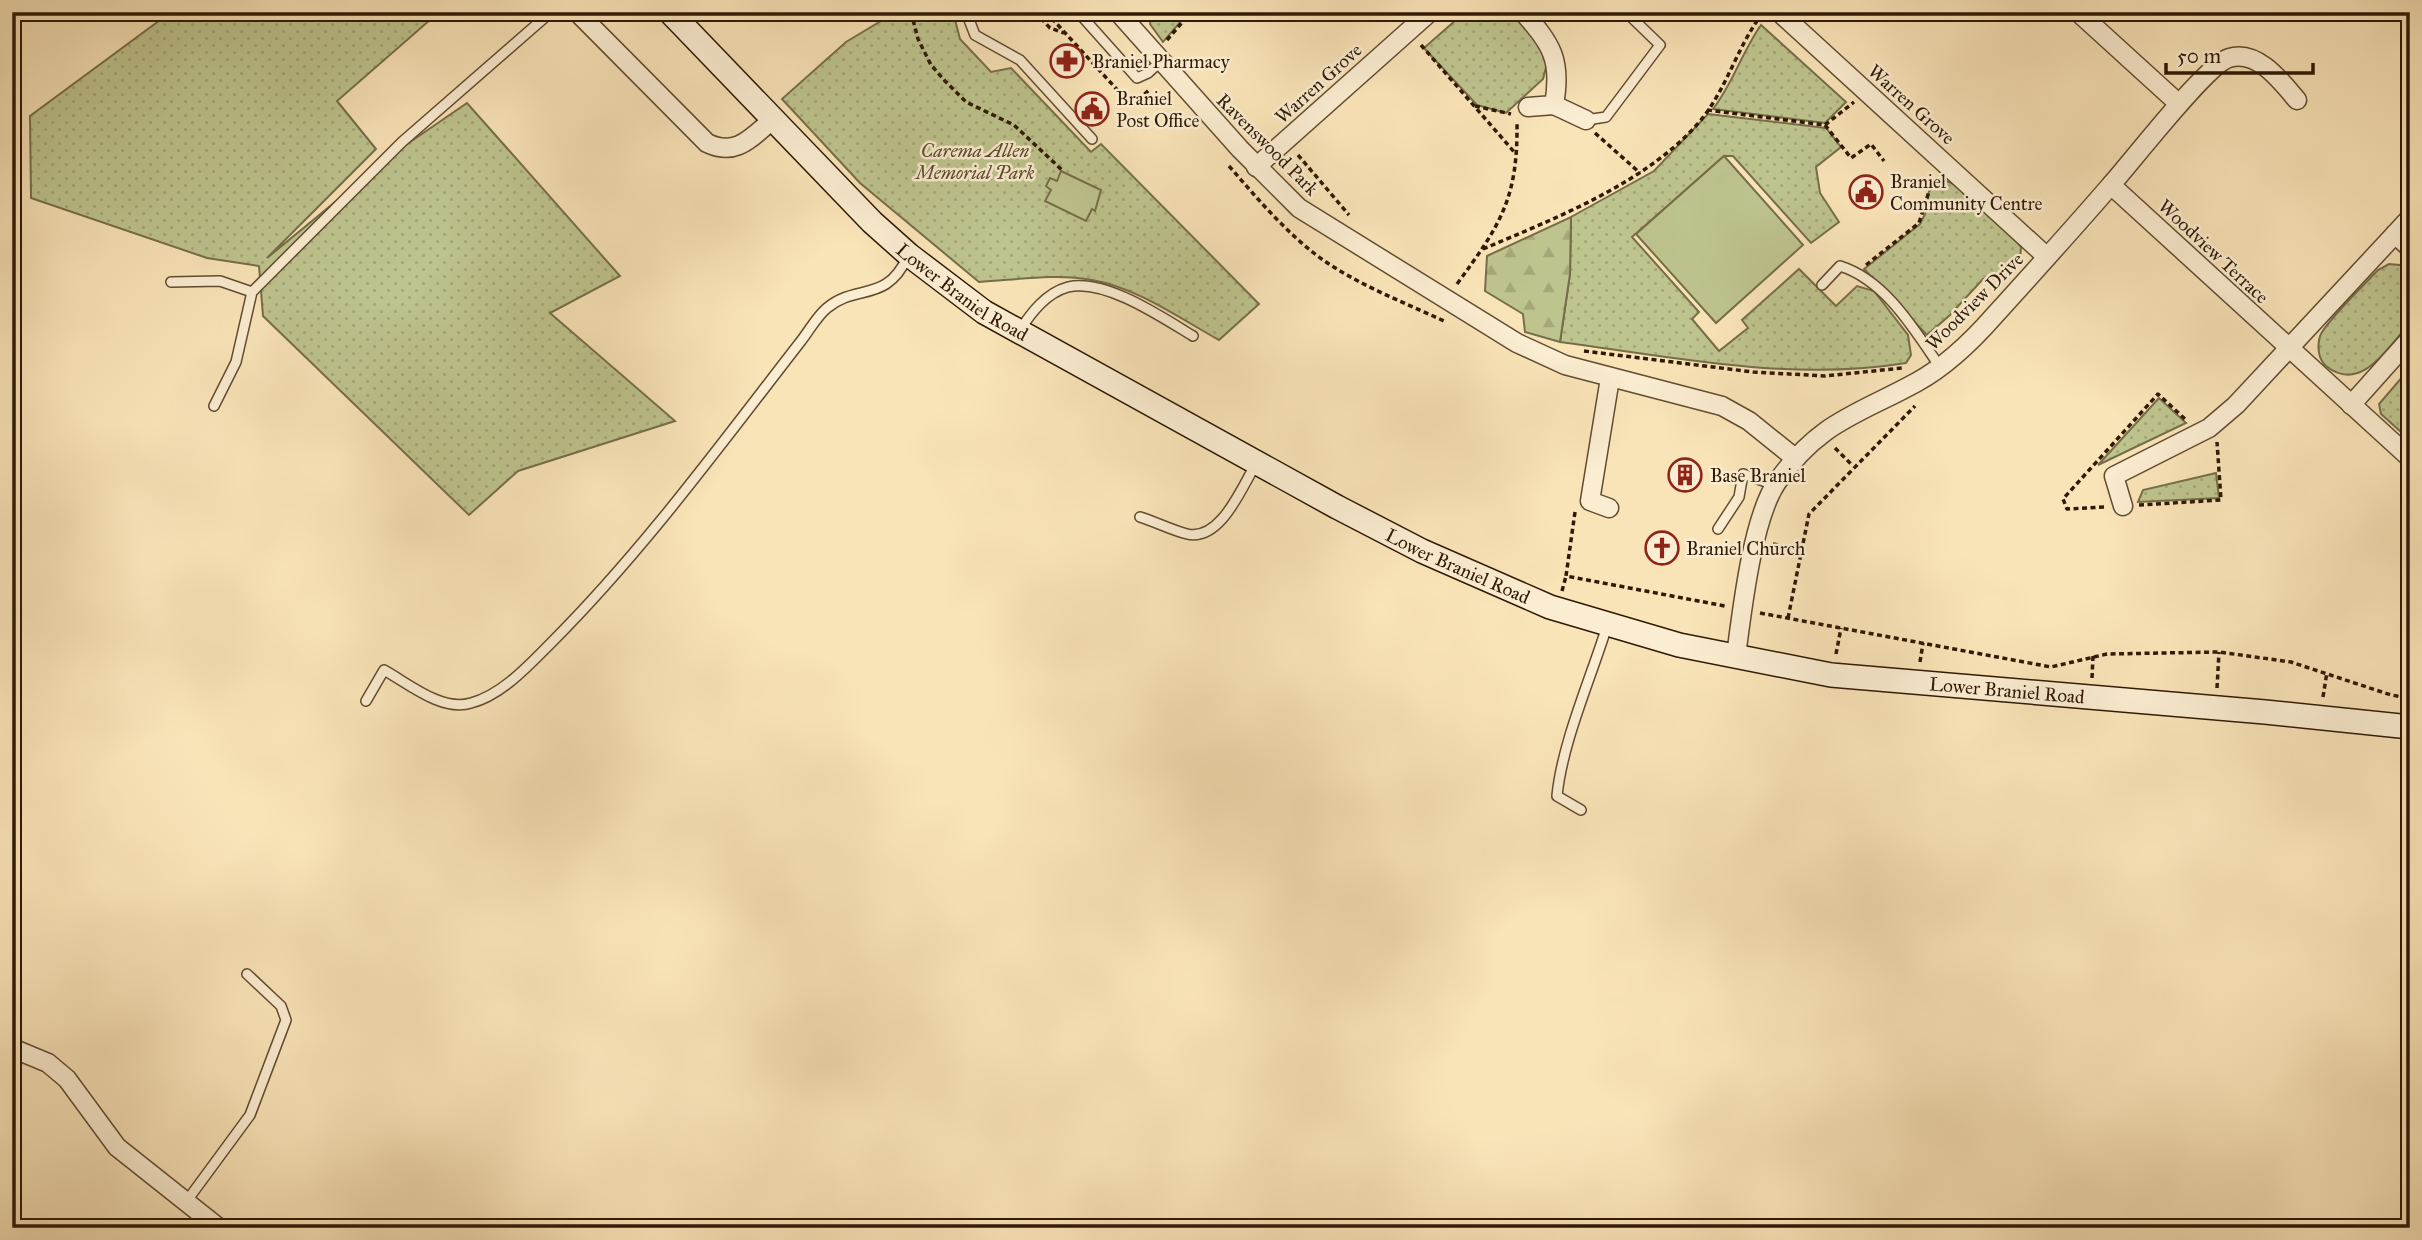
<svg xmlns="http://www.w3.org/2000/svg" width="2422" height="1240" viewBox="0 0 2422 1240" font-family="'IM FELL Great Primer',serif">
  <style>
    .grass { fill: url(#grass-dots); stroke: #766e49; stroke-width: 2 }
    .forest { fill: url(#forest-firs); stroke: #766e49; stroke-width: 2 }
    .garden { fill: #bec48e; stroke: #766e49; stroke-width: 2 }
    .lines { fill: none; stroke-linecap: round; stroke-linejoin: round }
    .lane-casing { stroke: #624c31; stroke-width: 12 }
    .street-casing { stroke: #624c31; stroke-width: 21 }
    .secondary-casing { stroke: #2f1904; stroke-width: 26 }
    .path { stroke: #2f1904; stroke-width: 3.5; stroke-dasharray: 5 3.5; stroke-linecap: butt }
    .lane { stroke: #fbedd1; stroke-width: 9 }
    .street { stroke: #fbedd1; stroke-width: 18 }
    .secondary { stroke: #fbedd1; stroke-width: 23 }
    .labels { text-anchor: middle; stroke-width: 5; stroke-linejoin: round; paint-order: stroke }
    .poi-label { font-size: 19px; fill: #2f1904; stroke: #fbedd1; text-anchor: start }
    .street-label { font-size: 19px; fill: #2f1904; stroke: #fbedd1 }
    .park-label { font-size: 19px; font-style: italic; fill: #5a4c2d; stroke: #fbedd1 }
  </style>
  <defs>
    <pattern id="grass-dots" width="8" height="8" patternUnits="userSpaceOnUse" patternTransform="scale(1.75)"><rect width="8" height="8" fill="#bec48e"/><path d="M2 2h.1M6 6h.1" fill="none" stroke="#a4a879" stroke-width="1.8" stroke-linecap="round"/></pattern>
    <pattern id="forest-firs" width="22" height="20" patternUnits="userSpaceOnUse" patternTransform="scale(1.75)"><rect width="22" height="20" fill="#bec48e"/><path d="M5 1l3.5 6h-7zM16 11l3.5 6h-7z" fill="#a4a879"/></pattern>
  </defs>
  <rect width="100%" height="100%" fill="#f9e4b8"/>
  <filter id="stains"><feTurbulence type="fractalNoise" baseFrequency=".00286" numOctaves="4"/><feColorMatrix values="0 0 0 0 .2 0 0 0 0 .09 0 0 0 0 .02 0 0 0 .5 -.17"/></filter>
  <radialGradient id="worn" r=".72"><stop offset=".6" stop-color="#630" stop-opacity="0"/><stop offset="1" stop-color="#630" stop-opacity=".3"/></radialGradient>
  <g class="grass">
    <path d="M171 12H423L430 20 337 101 376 149 267 258 397 151 467 103 620 276 550 313 675 421 518 471 469 515 263 316 259 266 207 258 31 198 30 116Z"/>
    <path d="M896 12H953L960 39 991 72 1011 68 1091 152 1101 144 1259 304 1219 340C1179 318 1138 288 1092 280 1056 273 1015 280 979 282L860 183 782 99 846 42Z"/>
    <path d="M1152 12H1189L1163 42 1150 24Z"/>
    <path d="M1465 12H1516L1548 60 1543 79 1506 113 1477 105 1424 48Z"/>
    <path d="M1761 25 1846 102 1825 123 1713 109C1733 83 1742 52 1761 25Z"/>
    <path d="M1708 114 1826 128 1841 147 1816 167 1820 193 1839 222 1811 243 1733 156H1724L1632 237 1699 312 1692 319 1719 351 1748 328 1742 320 1799 269 1836 306 1857 286 1874 291 1908 335 1911 355 1906 363C1791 382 1674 357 1560 342L1570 274 1571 217 1654 171Z"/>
    <path d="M1944 181C1963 182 2009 231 2021 247L2020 261 2008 277 1983 279 1950 315 1927 335 1864 269 1920 224 1925 214 1929 191Z"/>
    <path d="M2389 264 2410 266V323C2387 348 2361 394 2326 366 2318 359 2317 346 2320 336 2326 321 2365 284 2378 270Z"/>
    <path d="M2410 368V425L2401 432 2381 414 2379 404Z"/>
    <path d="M2159 398 2186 423 2098 465Z"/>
    <path d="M2216 473 2219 498 2138 502 2143 490Z"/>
  </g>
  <path class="forest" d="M1571 217 1570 274 1560 342 1525 332 1523 314 1485 291 1487 256Z"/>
  <g class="garden">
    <path d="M1724 156 1803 245 1716 323 1636 234Z"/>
    <path d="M1061 171 1101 190 1095 211 1092 209 1086 221 1045 201 1051 190 1046 186 1050 178 1057 181Z"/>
  </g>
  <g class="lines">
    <defs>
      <g id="lane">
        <path d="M966 12 975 35 1020 60 1092 139"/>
        <path d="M1078 12 1137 78 1148 73 1161 61"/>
        <path d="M1586 120 1606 117 1660 45 1627 13"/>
        <path d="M171 282 220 281 252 292"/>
        <path d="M1822 285 1840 266C1885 280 1914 329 1940 367"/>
        <path d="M1020 330C1031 313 1046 293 1068 287 1105 278 1163 318 1193 336"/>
        <path d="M214 406 236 362 252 292 402 142 551 12"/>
        <path d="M1140 517C1156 522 1171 530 1187 534 1221 542 1242 486 1256 464"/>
        <path d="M1718 529 1739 497 1743 474 1775 485"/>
        <path d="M366 701 384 670C409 684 442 712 471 703 502 695 529 665 551 643 643 551 721 444 801 341 809 331 817 316 827 308 857 283 886 304 908 256"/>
        <path d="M1581 810 1557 796C1562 743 1591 678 1607 626"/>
        <path d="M186 1202 250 1115 286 1020 281 1006 247 974"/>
      </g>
      <g id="street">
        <path d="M1118 12 1240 149 1299 208 1517 343 1565 365 1722 406 1749 421 1795 458"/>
        <path d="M1523 12C1552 45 1562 60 1554 105L1528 107"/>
        <path d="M1779 12 2047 257"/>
        <path d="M2078 12 2179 104"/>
        <path d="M580 15 707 143C736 157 751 138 772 120"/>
        <path d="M1554 105 1586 120"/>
        <path d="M1256 167 1430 12"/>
        <path d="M2111 185 2410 458"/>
        <path d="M2395 234 2410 248"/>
        <path d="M2351 405 2410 339"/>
        <path d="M2123 506 2114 476 2209 428 2236 405 2410 218"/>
        <path d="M1609 508 1590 501 1610 378"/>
        <path d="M1736 656C1742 611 1752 519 1777 482 1820 421 1857 415 1917 382 1946 366 1972 341 1994 316 2033 273 2072 230 2110 186 2131 163 2206 65 2229 58 2257 49 2281 81 2297 100"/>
        <path d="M12 1048 48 1063 67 1079 117 1147 219 1228"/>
      </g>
      <g id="secondary">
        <path id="s1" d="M670 12 872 222 909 255 984 312 1337 507 1422 551 1550 607 1679 645 1831 675 2265 712 2410 727"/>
      </g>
    </defs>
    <use href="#lane" class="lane-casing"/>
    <use href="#street" class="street-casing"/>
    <use href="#secondary" class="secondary-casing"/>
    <g class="path">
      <path d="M911 12 918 39 931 65 945 81 966 102 1014 125 1063 171"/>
      <path d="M1035 12 1050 28 1064 33"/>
      <path d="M1046 12 1132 106 1149 90"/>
      <path d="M1167 40 1191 12"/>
      <path d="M1421 45 1516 154"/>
      <path d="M1475 106 1511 114"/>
      <path d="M1707 110 1825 125 1854 102"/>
      <path d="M1825 125 1851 158 1871 144 1884 161"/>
      <path d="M1595 133 1640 173"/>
      <path d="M1298 155 1349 215"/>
      <path d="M1229 166C1256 197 1283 229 1315 254 1353 283 1401 301 1444 321"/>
      <path d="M1483 249C1556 218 1649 182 1701 120 1727 88 1737 47 1762 14"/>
      <path d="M1866 265 1919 223 1932 182"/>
      <path d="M1457 284C1501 224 1518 198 1517 122"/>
      <path d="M1584 351 1753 372 1825 376 1902 368"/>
      <path d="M1835 448 1853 466"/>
      <path d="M2139 505 2221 500 2217 442"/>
      <path d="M2104 507 2067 509 2063 499 2158 394 2185 419"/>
      <path d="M1575 512 1566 576 1725 606"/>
      <path d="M1773 544 1801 550"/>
      <path d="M1562 591 1566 576"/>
      <path d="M1760 613 2051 667 2107 654 2219 652 2291 662 2391 695 2410 698"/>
      <path d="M1788 618 1809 514 1915 406"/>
      <path d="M1836 654 1841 628"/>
      <path d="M1920 662 1923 643"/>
      <path d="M2092 678 2093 656"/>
      <path d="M2217 688 2219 652"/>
      <path d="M2323 697 2327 672"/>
    </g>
    <use href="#lane" class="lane"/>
    <use href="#street" class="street"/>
    <use href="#secondary" class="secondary"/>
  </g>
  <defs>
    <symbol id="pharmacy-ring" viewBox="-11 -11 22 22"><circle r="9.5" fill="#fbedd1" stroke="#8f2418" stroke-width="1.5"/><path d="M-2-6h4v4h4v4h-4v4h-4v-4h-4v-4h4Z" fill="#8f2418"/></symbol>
    <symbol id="civic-ring" viewBox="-11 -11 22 22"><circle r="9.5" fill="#fbedd1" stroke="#8f2418" stroke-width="1.5"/><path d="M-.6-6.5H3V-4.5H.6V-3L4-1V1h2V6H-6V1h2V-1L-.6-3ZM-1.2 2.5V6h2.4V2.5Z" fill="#8f2418"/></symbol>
    <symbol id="building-ring" viewBox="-11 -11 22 22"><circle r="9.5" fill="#fbedd1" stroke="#8f2418" stroke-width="1.5"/><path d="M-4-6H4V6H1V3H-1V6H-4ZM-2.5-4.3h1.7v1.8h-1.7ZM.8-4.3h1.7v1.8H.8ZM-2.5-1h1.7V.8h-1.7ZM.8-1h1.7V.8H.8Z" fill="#8f2418"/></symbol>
    <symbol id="church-ring" viewBox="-11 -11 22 22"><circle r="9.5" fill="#fbedd1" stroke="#8f2418" stroke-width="1.5"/><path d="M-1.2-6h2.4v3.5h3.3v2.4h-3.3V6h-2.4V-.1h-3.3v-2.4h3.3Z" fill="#8f2418"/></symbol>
  </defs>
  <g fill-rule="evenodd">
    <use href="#pharmacy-ring" x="1048" y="42" width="38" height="38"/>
    <use href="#civic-ring" x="1073" y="90" width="38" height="38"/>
    <use href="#civic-ring" x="1847" y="173" width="38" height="38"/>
    <use href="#building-ring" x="1666" y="456" width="38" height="38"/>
    <use href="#church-ring" x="1643" y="529" width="38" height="38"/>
  </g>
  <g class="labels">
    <g class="poi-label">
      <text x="1092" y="68">Braniel Pharmacy</text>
      <text x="1116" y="105">Braniel<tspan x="1116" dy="22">Post Office</tspan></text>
      <text x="1890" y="188">Braniel<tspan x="1890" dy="22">Community Centre</tspan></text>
      <text x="1710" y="482">Base Braniel</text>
      <text x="1686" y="555">Braniel Church</text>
    </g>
    <g class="street-label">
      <text transform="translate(1318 83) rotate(-42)" y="7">Warren Grove</text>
      <text transform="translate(1912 104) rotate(42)" y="7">Warren Grove</text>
      <text transform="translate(1268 144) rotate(45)" y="7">Ravenswood Park</text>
      <text transform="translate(2214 251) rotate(43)" y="7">Woodview Terrace</text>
      <text dy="7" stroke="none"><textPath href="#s1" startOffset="406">Lower Braniel Road</textPath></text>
      <text transform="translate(1974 301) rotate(-45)" y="7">Woodview Drive</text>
      <text dy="7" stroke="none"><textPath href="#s1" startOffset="973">Lower Braniel Road</textPath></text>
      <text dy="7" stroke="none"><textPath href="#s1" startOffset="1540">Lower Braniel Road</textPath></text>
    </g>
    <g class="park-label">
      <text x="975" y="157">Carema Allen<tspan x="975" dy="22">Memorial Park</tspan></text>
    </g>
  </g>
  <rect width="2422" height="1240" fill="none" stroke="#f9e4b8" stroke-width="42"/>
  <rect x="14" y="14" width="2394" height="1212" fill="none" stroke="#2f1904" stroke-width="3.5"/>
  <rect x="21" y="21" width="2380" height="1198" fill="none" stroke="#2f1904" stroke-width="2"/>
  <path d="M2166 63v10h147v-10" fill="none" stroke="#2f1904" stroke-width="3.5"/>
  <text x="2177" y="63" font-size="21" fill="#2f1904" stroke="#fbedd1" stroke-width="5" paint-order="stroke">50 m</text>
  <rect width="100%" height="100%" filter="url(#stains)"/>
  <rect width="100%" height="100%" fill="url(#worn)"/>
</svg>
